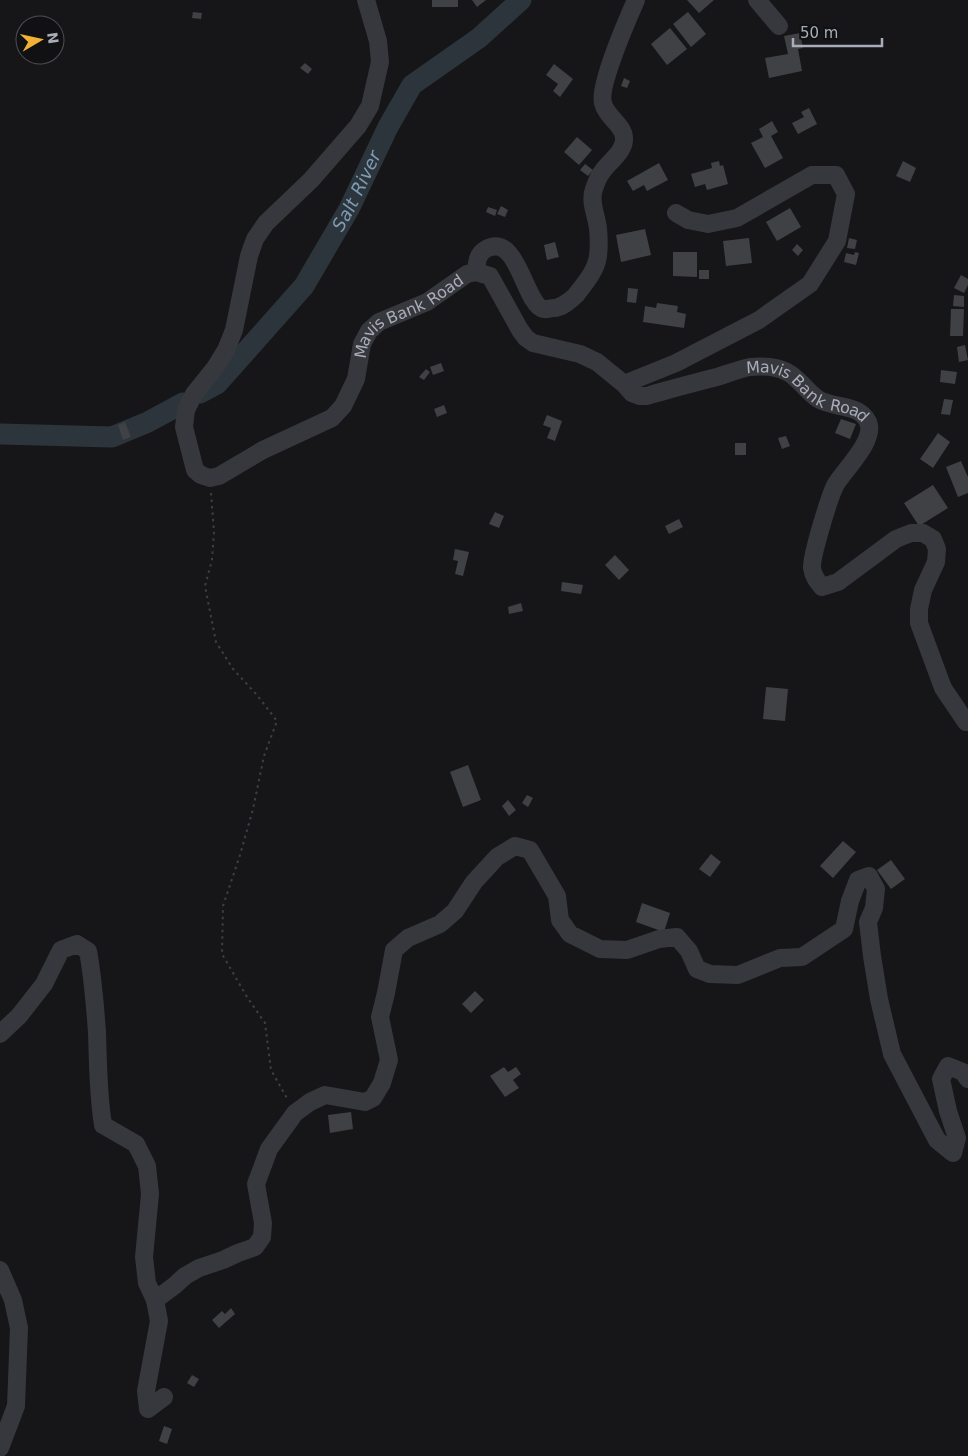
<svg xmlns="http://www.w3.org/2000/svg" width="968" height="1456" viewBox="0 0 968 1456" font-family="'DejaVu Sans',sans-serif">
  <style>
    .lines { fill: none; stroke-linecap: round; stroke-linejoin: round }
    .river { stroke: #2c353c; stroke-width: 21 }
    .building { fill: #404145 }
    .path { stroke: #3d3f44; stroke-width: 2; stroke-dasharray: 2.5 4; stroke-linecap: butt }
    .minor { stroke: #37383d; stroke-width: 18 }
    .labels { text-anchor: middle; stroke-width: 4; stroke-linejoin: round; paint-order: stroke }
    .street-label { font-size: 16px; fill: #a8adb8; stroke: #111113 }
    .water-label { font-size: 18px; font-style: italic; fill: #7f9bb3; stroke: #111113 }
  </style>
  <rect width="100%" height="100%" fill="#161618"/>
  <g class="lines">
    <g class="river">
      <path id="s1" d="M200 393 217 384 304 286 349 209 388 127 412 85 479 38 521 0"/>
      <path d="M0 434 112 437 148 422 183 403"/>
    </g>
  </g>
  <g class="building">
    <rect x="432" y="0" width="26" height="7"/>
    <path d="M472 0H486L477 7Z"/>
    <path d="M687 0H714L699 13Z"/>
    <path d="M193 12 202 13 201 19 192 18Z"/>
    <path d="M688 12 706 34 691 47 673 24Z"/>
    <path d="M670 28 687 49 667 65 651 44Z"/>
    <path d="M800 33 803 48 798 49 802 71 769 78 765 58 788 54 784 36Z"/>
    <path d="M305 63 312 69 308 74 300 68Z"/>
    <path d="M554 64 573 79 560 97 553 91 558 84 546 75Z"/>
    <path d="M624 78 630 81 627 88 621 86Z"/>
    <path d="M809 108 817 124 798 134 792 123 804 117 801 112Z"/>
    <path d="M772 121 778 132 771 136 783 158 765 168 751 143 763 137 759 129Z"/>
    <path d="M577 137 592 150 579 165 564 152Z"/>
    <path d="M719 161 720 166 723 165 728 184 707 190 705 184 695 187 691 174 712 168 711 163Z"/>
    <path d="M903 161 916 168 910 182 896 176Z"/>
    <path d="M659 163 668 180 647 191 644 185 633 191 627 181Z"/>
    <path d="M585 164 593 170 588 176 580 170Z"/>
    <path d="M501 206 508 210 505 217 497 214Z"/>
    <path d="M488 207 497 210 495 216 486 212Z"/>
    <path d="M790 208 801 227 777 241 766 222Z"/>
    <path d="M645 229 651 255 621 262 616 235Z"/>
    <path d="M749 238 752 263 726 266 723 241Z"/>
    <path d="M849 238 857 240 855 249 847 248Z"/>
    <path d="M555 242 559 257 547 260 544 245Z"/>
    <path d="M797 244 803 250 798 256 792 250Z"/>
    <path d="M673 252H697V277L673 276Z"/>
    <path d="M855 252 859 253 856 265 844 262 846 253 854 255Z"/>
    <rect x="699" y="270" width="10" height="9"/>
    <path d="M961 275 968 279V285L964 293 954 288Z"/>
    <path d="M628 288 638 289 636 303 627 302Z"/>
    <path d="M954 295 964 296V307L953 306Z"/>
    <path d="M657 303 678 306 677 312 686 314 684 328 643 322 645 306 656 308Z"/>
    <path d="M951 309H964L963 336H950Z"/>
    <path d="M965 345 968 360 959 362 957 347Z"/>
    <path d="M441 363 444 371 433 375 430 367Z"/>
    <path d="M426 369 430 372 424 380 419 377Z"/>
    <path d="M941 370 957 372 955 384 940 382Z"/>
    <path d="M944 399 953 400 950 415 941 414Z"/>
    <path d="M444 405 447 413 437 417 434 409Z"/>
    <path d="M547 415 562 421 555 441 547 438 551 428 543 425Z"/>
    <path d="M841 419 856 424 850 439 835 433Z"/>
    <path d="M125 422 131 437 123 440 118 425Z"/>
    <path d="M938 433 950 442 933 468 920 459Z"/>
    <path d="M786 436 790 446 782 449 778 438Z"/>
    <rect x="735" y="443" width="11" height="12"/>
    <path d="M961 461 968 477V493L958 497 946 467Z"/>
    <path d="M933 485 948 508 919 526 904 503Z"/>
    <path d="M495 512 504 516 499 528 489 524Z"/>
    <path d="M679 519 683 527 669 534 665 526Z"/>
    <path d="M455 549 469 552 463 576 455 574 458 561 453 560Z"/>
    <path d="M615 555 629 570 619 580 605 565Z"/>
    <path d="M562 582 583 585 581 594 561 591Z"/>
    <path d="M521 603 523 611 509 614 508 607Z"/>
    <path d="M766 687 788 689 785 721 763 719Z"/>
    <path d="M468 765 481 800 463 807 450 772Z"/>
    <path d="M527 795 533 798 528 807 522 803Z"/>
    <path d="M508 800 516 810 509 816 502 806Z"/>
    <path d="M843 841 856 852 833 878 820 866Z"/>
    <path d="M711 854 721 862 710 877 699 869Z"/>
    <path d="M891 860 905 879 891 889 877 870Z"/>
    <path d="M642 903 670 913 664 932 636 922Z"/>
    <path d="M475 991 484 1000 471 1013 462 1004Z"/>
    <path d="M504 1067 508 1072 516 1067 521 1074 513 1080 519 1088 505 1097 490 1076Z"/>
    <path d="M351 1112 353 1129 330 1133 328 1115Z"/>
    <path d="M231 1308 235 1314 219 1328 212 1320 222 1311 225 1314Z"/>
    <path d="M192 1375 199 1379 194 1387 187 1383Z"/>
    <path d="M164 1426 172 1429 167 1444 159 1441Z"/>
  </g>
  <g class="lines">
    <path class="path" d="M211 493 214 532 212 560 205 586 216 642 233 669 257 695 277 721 264 756 253 809 240 855 223 906 222 954 247 997 265 1023 271 1070 288 1100"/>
    <g class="minor">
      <path id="s2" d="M366 0 378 41 380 62 370 106 358 126 311 180 266 223 255 239 249 256 234 330 226 350 215 368 194 394 186 410 184 427 195 470 201 475 210 478 219 476 263 450 332 418 343 406 356 379 362 344 369 331 379 322 427 302 467 274 476 272 490 276 520 330 526 338 533 343 580 354 597 362 624 384 632 393 640 396H647C670 389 694 383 717 377 727 374 739 369 750 367 762 366 776 366 787 372 799 378 807 392 818 399 834 409 859 403 868 422 876 440 845 469 836 484 830 494 811 557 812 568 813 576 817 581 822 587L838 582 896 539 911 533H923L933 539 937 549 936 562 923 590 919 609V623L943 688 966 722H968"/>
      <path d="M757 0 779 26"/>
      <path d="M476 272C477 262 477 254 486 249 518 232 524 303 543 309 545 310 551 308 554 308 561 308 571 300 576 295 585 283 596 271 598 256 599 247 599 238 598 229 597 216 589 202 594 189 596 183 598 177 602 172 609 161 625 152 624 138 624 125 606 117 603 103 598 87 628 18 636 0"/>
      <path d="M624 384 676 363 759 320 810 284 837 241 846 194 836 175H812L737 218 708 224 688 220 676 213"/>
      <path d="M0 1034 19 1016 44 984 61 950 77 944 88 951C93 978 95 1005 97 1032 98 1063 98 1094 103 1125L136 1144 147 1166 150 1194 144 1257 147 1283 155 1300 174 1286 185 1276 199 1268 223 1260 238 1253 255 1247 262 1237 263 1223 256 1184 269 1149 295 1113 310 1102 325 1095 365 1102 373 1098 382 1083 389 1060 380 1017 386 993 394 950 408 938 440 924 455 911 474 882 497 857 515 846 530 850 557 896 560 920 570 934 600 949 627 950 659 939 677 937 689 951 697 969 710 974 738 975 780 958 802 957 844 929 850 901 858 880 869 876 876 889 874 908 868 922 872 956 879 999 892 1054 937 1140 953 1153 957 1138 948 1111 941 1079 948 1066 963 1072 968 1079"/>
      <path d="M0 1270 13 1300 19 1328 16 1406 0 1448"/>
      <path d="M155 1300 159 1321 146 1391 148 1409 164 1397"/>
    </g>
  </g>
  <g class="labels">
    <g class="street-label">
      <text dy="6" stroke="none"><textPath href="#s2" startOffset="824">Mavis Bank Road</textPath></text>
      <text dy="6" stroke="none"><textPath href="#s2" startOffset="1304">Mavis Bank Road</textPath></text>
    </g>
    <g class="water-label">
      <text dy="6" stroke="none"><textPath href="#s1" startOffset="259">Salt River</textPath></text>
    </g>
  </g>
  <g transform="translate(40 40) rotate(81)"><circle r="24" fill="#111113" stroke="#4d4f55"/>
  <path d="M0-4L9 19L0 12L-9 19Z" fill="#f2b134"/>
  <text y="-8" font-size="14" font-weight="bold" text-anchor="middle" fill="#a8adb8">N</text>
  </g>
  <path d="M793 38v8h89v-8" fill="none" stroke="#a8adb8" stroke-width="2.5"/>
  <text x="800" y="38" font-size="15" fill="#a8adb8" stroke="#111113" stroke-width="4" paint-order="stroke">50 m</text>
</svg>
